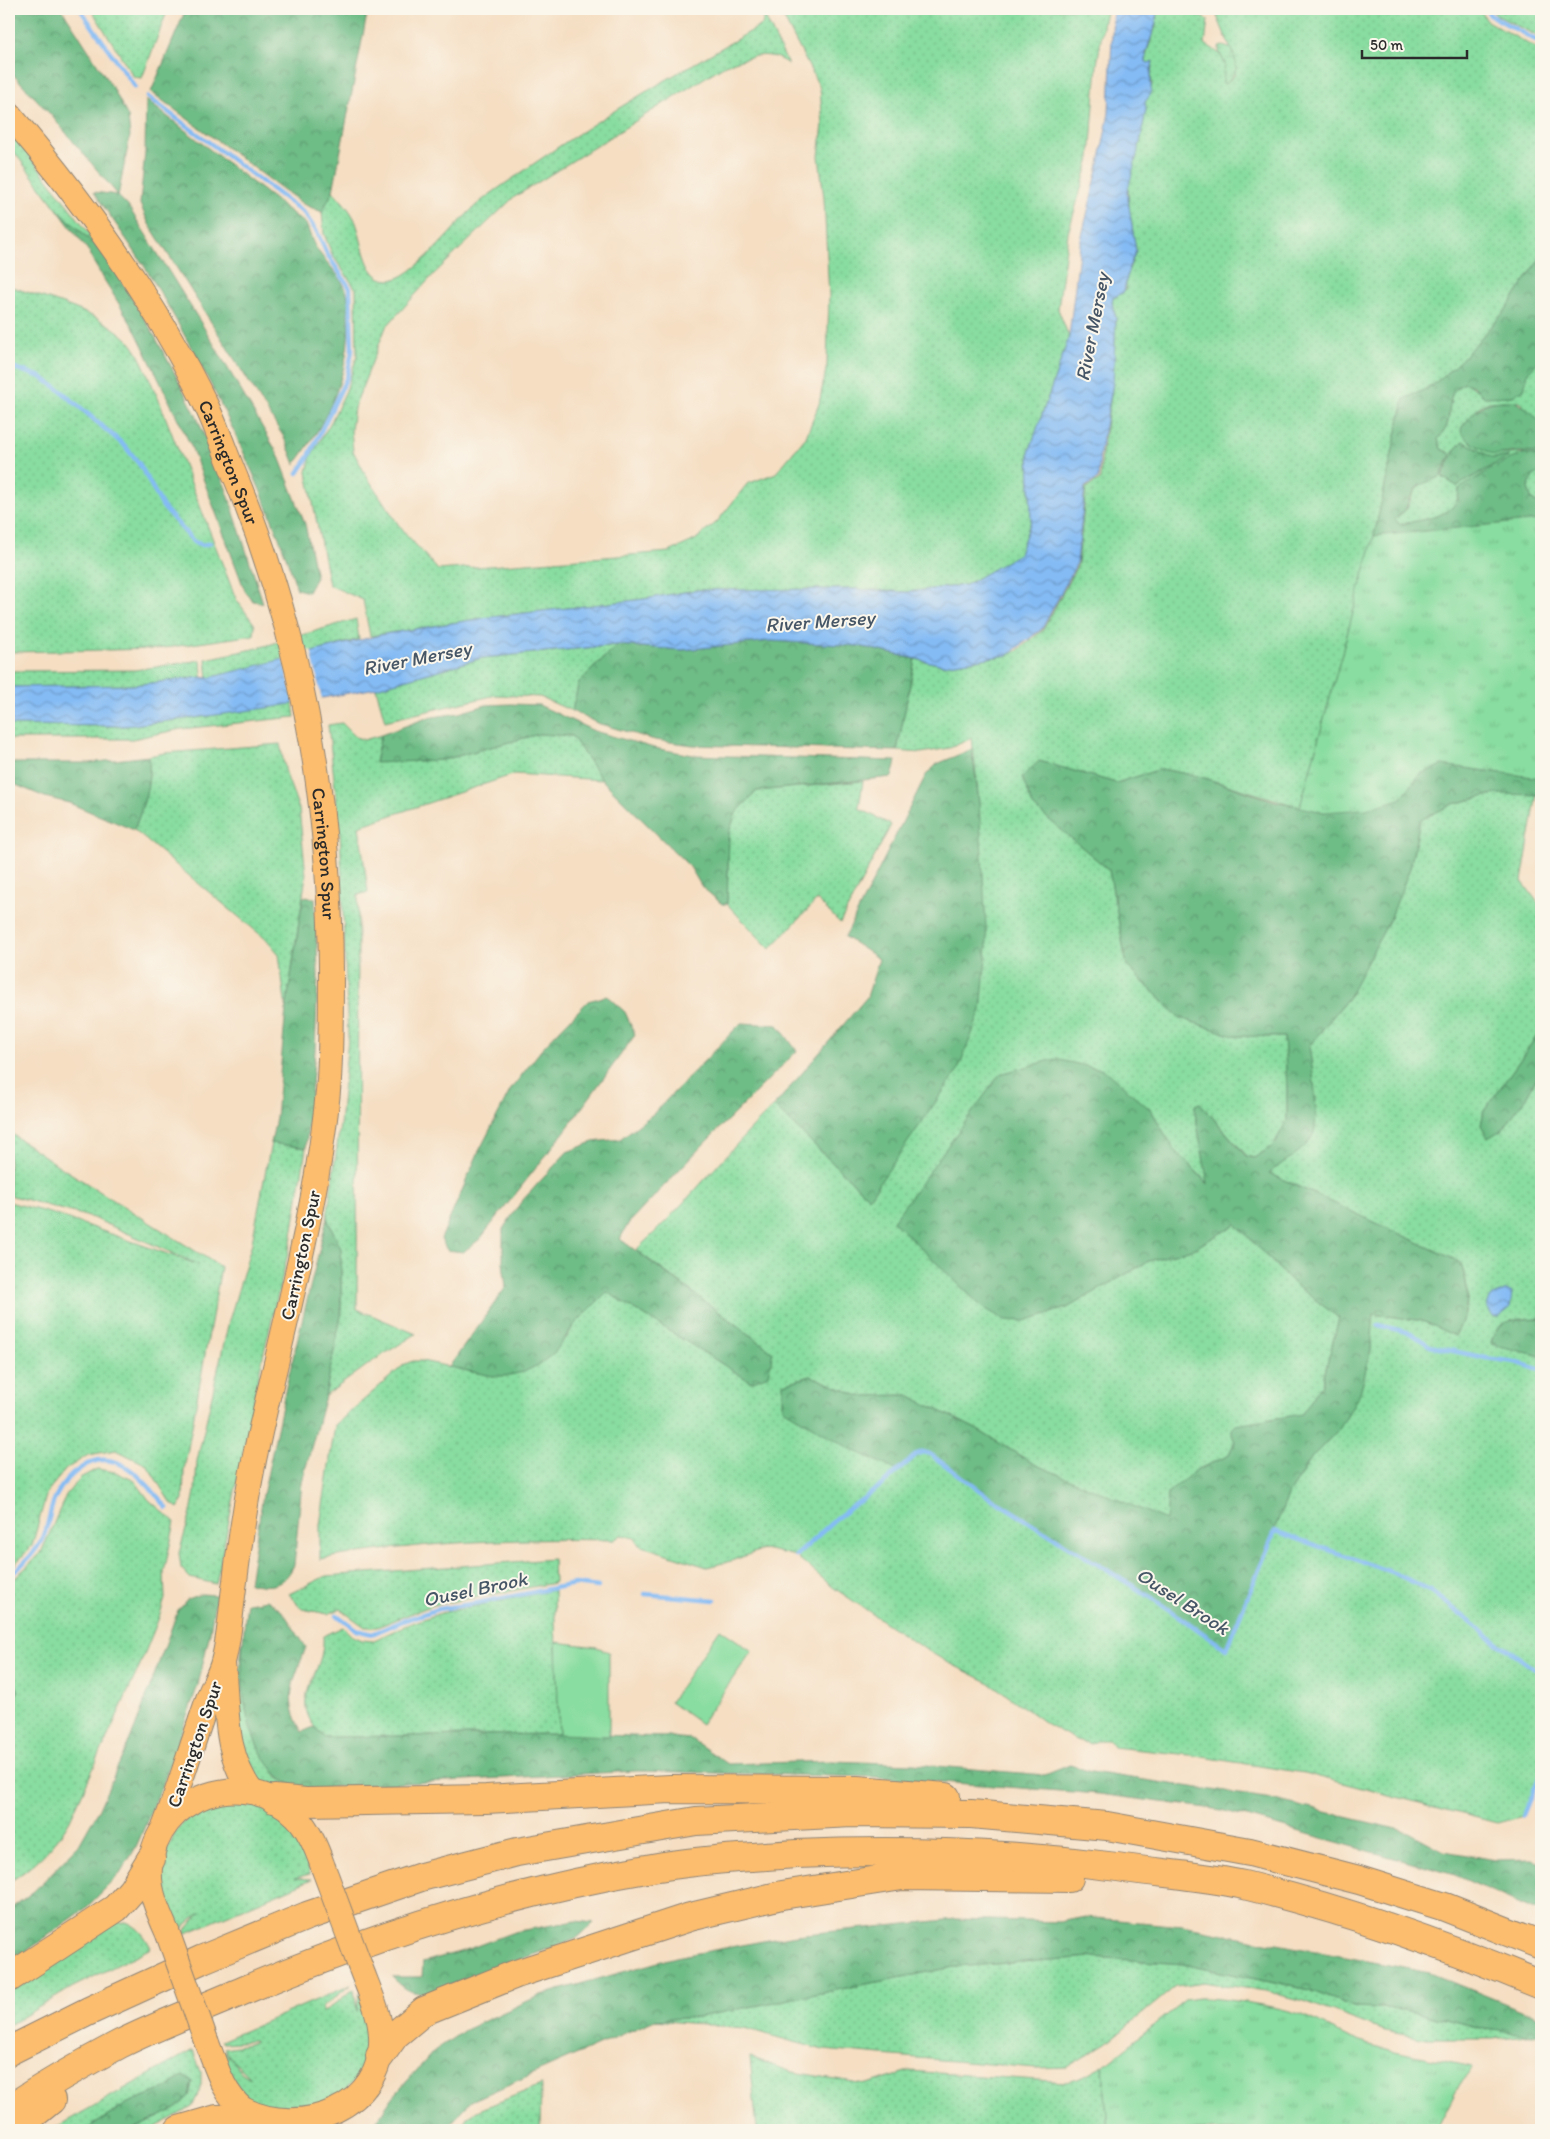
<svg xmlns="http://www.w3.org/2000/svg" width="1550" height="2139" viewBox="0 0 1550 2139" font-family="Itim,sans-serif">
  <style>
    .grass { fill: url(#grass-dots); stroke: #5a8466; fill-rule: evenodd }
    .forest { fill: url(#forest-crowns); stroke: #4c7458 }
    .wetland { fill: url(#wetland-marsh); stroke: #5a8466 }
    .park { fill: url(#park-tufts); stroke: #5a8466 }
    .pitch { fill: #89dda0; stroke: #5a8466 }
    .water { fill: url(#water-waves); stroke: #587390 }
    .pier { fill: #f5dec2 }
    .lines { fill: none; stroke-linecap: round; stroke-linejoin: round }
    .stream { stroke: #84bbf4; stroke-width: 4.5 }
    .major-casing { stroke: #908476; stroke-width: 26 }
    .highway-casing { stroke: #908476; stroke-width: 30 }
    .major { stroke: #fcbd6e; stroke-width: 24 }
    .highway { stroke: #fcbd6e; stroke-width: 28 }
    .major-bridge-casing { stroke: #908476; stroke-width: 26; stroke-linecap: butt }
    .major-bridge { stroke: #fcbd6e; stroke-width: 24 }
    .labels { text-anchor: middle; stroke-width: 4; stroke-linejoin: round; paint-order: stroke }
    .street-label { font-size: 19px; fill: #2b2b2b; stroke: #fbf7ec }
    .water-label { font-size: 20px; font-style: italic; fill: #465667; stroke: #fbf7ec }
  </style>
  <defs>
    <pattern id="grass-dots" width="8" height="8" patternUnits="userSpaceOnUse" patternTransform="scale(1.25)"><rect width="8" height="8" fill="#89dda0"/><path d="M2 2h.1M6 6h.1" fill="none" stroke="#76be8a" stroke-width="1.8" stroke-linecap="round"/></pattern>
    <pattern id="forest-crowns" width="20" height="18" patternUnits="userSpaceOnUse" patternTransform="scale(1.25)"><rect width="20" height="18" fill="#6ebc86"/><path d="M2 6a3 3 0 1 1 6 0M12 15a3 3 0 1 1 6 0" fill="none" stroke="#5b996e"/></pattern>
    <pattern id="wetland-marsh" width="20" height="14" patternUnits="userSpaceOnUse" patternTransform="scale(1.25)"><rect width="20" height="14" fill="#89dda0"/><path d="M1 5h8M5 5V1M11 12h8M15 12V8" fill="none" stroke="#76be8a"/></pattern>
    <pattern id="park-tufts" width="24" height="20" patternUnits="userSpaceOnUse" patternTransform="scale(1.25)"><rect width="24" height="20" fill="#89dda0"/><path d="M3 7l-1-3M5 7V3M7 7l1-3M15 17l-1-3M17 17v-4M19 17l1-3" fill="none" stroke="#76be8a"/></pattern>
    <pattern id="water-waves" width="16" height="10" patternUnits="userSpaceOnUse" patternTransform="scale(1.25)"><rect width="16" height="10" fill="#84bbf4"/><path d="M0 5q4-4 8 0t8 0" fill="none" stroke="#6c98c6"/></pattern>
  </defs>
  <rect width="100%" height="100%" fill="#fbf7ec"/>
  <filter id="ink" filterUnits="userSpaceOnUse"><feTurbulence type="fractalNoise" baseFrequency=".02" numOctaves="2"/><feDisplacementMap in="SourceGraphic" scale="10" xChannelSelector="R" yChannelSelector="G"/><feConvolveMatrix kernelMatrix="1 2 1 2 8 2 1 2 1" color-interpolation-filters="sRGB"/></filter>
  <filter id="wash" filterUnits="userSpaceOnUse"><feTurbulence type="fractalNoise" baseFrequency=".0096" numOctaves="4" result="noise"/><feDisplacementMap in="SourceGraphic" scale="20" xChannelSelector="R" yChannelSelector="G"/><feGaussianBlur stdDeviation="1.12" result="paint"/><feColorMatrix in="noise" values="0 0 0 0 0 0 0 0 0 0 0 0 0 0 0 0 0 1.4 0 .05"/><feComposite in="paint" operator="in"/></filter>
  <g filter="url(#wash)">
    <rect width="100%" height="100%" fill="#f5dec2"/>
    <g class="grass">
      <path d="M91 9H168L142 78 134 77Z"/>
      <path d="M779 9H1107L1104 20 1097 65 1090 158 1068 233 1058 309 1069 337 1029 452 1031 521 1019 554 966 585 907 592 856 589 696 590 644 599 483 618 370 636 363 600 329 585 307 472 311 456 331 422 346 391 357 356 356 289 333 256 324 234 322 212 333 191C340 199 349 208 354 218 363 236 363 278 388 280 412 282 457 223 474 207 491 192 513 179 532 165 606 113 684 69 762 25L764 15 788 64C766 48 749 58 725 65L513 198 434 274 386 327 354 408 351 430 353 451 367 477 400 527 438 570 669 552 695 540 717 522 747 484 776 473 806 437 819 404 827 365 829 296 824 198 819 156 823 125 820 88Z"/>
      <path d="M1159 9H1195V14L1208 20 1205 44C1224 55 1228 61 1223 83L1225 84 1235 75V59L1217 16 1221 9H1480L1487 21 1541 51V257L1505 311 1461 360 1432 386 1404 400 1374 536 1300 807 1198 776 1161 769 1116 783 1039 761 1033 806 1109 870 1127 966 1180 1018 1234 1036 1284 1037 1287 1087V1121L1273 1146 1254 1158 1247 1156 1200 1103 1195 1105V1113L1209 1184 1173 1148 1151 1110 893 1220 982 1307 1067 1308 1149 1261 1195 1248 1236 1224 1291 1281 1339 1318 1322 1384 1302 1415 1268 1419 1235 1441 1228 1456 1196 1470 1166 1521 1034 1464 976 1429 908 1395 859 1396 811 1376 783 1384 917 1454 923 1452 930 1454 986 1495 1152 1598 1225 1648 1289 1493 1312 1457 1340 1428 1371 1350 1373 1314 1423 1321 1455 1336C1470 1310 1471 1290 1460 1262L1269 1173 1296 1153 1316 1101 1309 1046 1348 998 1410 868 1420 820 1453 804 1494 794H1537L1522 881 1541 907V1030L1484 1111 1481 1125 1525 1099 1541 1070V1318C1520 1319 1496 1318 1491 1343L1541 1356V1773L1523 1816 1497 1823 1304 1773 1190 1755 1113 1747 1108 1740H1098L1092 1744 1076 1740 1047 1724 990 1683 947 1662 920 1646 834 1588 796 1556 764 1549 731 1561 707 1567 639 1545 635 1538 621 1535 614 1540C516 1538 417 1542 320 1559V1525L335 1425 405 1364 413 1361H422L492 1376 566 1338 574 1325 607 1292 751 1382 773 1352 636 1250C685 1206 726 1152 774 1106L869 1198 979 803 972 738 950 748 921 753 897 751 915 659 943 665 1008 655 1017 651 1043 630 1078 564 1086 488 1100 480 1102 452 1113 383 1116 319 1112 303 1113 298 1124 292 1126 289V277L1136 251 1129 208 1128 185 1140 143 1146 109 1145 102 1152 85 1151 72 1153 61 1149 63 1146 62C1146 49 1153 38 1156 25 1157 19 1155 14 1159 9Z"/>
      <path d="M1491 9H1541V38L1496 15Z"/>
      <path d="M9 129 106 255 57 209 9 145Z"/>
      <path d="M9 286C46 299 100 312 128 340 141 353 150 382 158 398L236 599 255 625 254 635 157 649 9 652Z"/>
      <path d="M1541 359V423L1520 402 1503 401 1489 402 1480 406 1461 428C1469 440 1469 439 1481 446 1483 447 1484 450 1487 451 1499 458 1526 451 1541 453V456L1532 455 1491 471 1459 489C1459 520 1421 518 1400 525L1395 519C1398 515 1405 512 1407 508 1415 490 1417 481 1440 477L1450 457 1448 452 1441 449 1438 439C1443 433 1447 428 1448 421 1451 405 1447 389 1466 383L1481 393 1503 396H1513L1524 389 1528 372ZM1463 441 1493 458 1508 457 1457 486 1442 477 1455 450Z"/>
      <path d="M1538 472H1541V506L1532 500 1528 488 1533 476Z"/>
      <path d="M356 619 359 639 267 665 208 678 206 659 258 648Z"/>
      <path d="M617 645 579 682 572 711 540 697 496 695 385 721 376 688 482 658Z"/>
      <path d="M201 660 202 677 133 685 9 687V671L135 670Z"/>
      <path d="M293 703 295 717 181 729 132 739H9V725L124 726 194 718Z"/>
      <path d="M342 723 356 737 364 740 381 735 375 762 443 760 539 734 572 736 602 780 515 774 359 826 368 892 358 895 357 1309 416 1334 373 1361 325 1396 341 1316V1249L327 1218 340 1125 348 1038 340 831 328 725Z"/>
      <path d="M280 744 286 774 299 809 306 875 286 1009 279 954 268 941 134 830C144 803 151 785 149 756L165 753Z"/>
      <path d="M863 781 859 808 891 825 840 923 817 900 770 949 727 904 729 832 736 813 757 791Z"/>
      <path d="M9 1132 62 1168 221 1267 184 1470 183 1500 178 1508 170 1502 147 1465 116 1450 88 1455 66 1469 47 1492 32 1546 9 1570V1202L57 1215 199 1265 93 1218 9 1195Z"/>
      <path d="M271 1143 306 1148 291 1241 262 1360 216 1584 190 1578 181 1568 179 1553 191 1512 195 1492 197 1461 229 1321 252 1243Z"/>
      <path d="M97 1469 115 1472 135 1481 149 1500 175 1522 164 1572 165 1599 158 1620 140 1665 70 1820C56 1845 34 1867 9 1882V1700L13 1699 14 1680 9 1674V1584L41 1553 66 1495 80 1478Z"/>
      <path d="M553 1559 554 1583 433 1605 377 1627H365L340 1609 328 1614 302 1609 289 1594 326 1576Z"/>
      <path d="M554 1590 559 1734 324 1737C282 1698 326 1678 323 1636L343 1627 351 1635 362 1640 372 1641 409 1624 441 1613Z"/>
      <path d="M242 1641C243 1684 241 1724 267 1761 272 1768 276 1777 284 1781 293 1786 304 1789 313 1793L271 1789 257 1778 248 1761 240 1744 237 1703Z"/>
      <path d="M223 1801H249L276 1813 297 1834 311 1864 308 1865 310 1874 295 1878 312 1879 182 1935 201 1911 180 1930 177 1928 162 1888 163 1859 177 1829 197 1810Z"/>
      <path d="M126 1922C139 1927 145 1936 151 1948L73 1987 9 2025V1988L112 1923Z"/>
      <path d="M1092 1957 1182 1964 1309 1990 1354 2007 1405 2009 1485 2029 1534 2034 1493 2039H1427L1385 2031 1304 2001 1266 1991 1203 1982 1176 1986 1107 2043 1067 2067 1036 2068 823 2050 744 2028 655 2020 698 2017 954 1967Z"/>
      <path d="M351 1985 321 2008 324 2012 354 1989 357 2012 359 1992 371 2036 368 2056 361 2073 336 2102 282 2113 255 2102 243 2093 231 2075 222 2052 224 2051 242 2073 251 2078 232 2060 224 2048 255 2043V2041L223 2043 221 2041Z"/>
      <path d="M193 2050 201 2072V2088L192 2107 151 2130H132L175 2109 189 2096 192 2082 183 2076 167 2088 128 2103 86 2130H51Z"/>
      <path d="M750 2057 792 2072 866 2084 909 2071 1066 2082 1078 2079 1103 2065 1108 2130H757Z"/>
      <path d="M541 2085 540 2130H458L468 2116 479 2110Z"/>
    </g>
    <g class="forest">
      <path d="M9 9H62L114 90 128 117 130 136 118 196 128 206 206 331 278 454 305 524 316 577 308 592 297 589C263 484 213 382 157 287 138 254 115 224 94 192L118 195 51 115 9 70Z"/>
      <path d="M186 9H368L333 191 322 212 303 204 151 92Z"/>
      <path d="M146 100 306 224C309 231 311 239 315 246 324 262 342 275 347 293 349 300 348 309 348 316 352 371 327 422 295 464L285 439 149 224 140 204 145 152Z"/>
      <path d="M57 209 106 255 152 331 174 372 196 415 227 491 263 603 253 601 245 591 191 446 135 330 94 263 90 253Z"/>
      <path d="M1541 257V359L1528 372 1524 389 1513 396 1484 397 1473 386 1465 383C1447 389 1451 406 1448 421 1447 428 1443 433 1438 439L1441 449 1451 454 1440 477 1418 486 1410 498 1405 510 1395 519 1400 525C1421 518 1460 519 1459 489 1473 480 1506 458 1522 455 1528 454 1535 455 1541 456V472L1533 476 1528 488 1532 500 1541 506V520L1374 536 1404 399 1432 386 1461 360 1505 311Z"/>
      <path d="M1514 401 1528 409 1541 423V453L1519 452 1494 455 1470 442 1461 432C1461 427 1463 426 1466 422 1481 402 1490 401 1514 401Z"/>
      <path d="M1463 441 1493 458 1510 456 1457 486 1442 477 1455 450Z"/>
      <path d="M771 641 859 646 915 659 897 751 693 745 655 740 597 723 572 711 579 682 617 645 682 650Z"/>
      <path d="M511 704 539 705 594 731 654 748 693 755 896 761 892 777 757 791 736 813 729 832 727 904H722L702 887 690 867 602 780 572 736 539 734 443 760 375 763 381 735 427 718 459 713 486 705Z"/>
      <path d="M972 749 979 803 987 946 981 1010 958 1070 869 1198 774 1106 867 997 879 959 845 937 926 775 937 764Z"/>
      <path d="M149 756C151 785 144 803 134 830L69 803 45 797 9 782V763H89Z"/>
      <path d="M1039 761 1116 783 1161 769 1198 776 1275 801 1324 812 1400 799 1420 774 1442 765 1541 778V795L1494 794 1453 804 1420 820 1410 868 1391 917 1348 998 1309 1046C1312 1064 1320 1120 1313 1135 1306 1151 1282 1162 1269 1173L1460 1262C1471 1290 1469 1309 1455 1336L1423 1321 1374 1314 1371 1350 1360 1393 1340 1428 1312 1457 1289 1493 1226 1649 1152 1598 986 1495 930 1454C916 1450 908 1462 898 1471L849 1448 783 1409V1384L811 1376 859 1396 908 1395 976 1429 1034 1464 1166 1520 1168 1493 1196 1470 1228 1456 1235 1442 1232 1435V1429L1236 1425 1302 1414 1322 1384 1339 1318 1291 1281 1236 1224 1195 1248 1149 1261 1067 1308 1024 1321 1005 1320 982 1307 893 1221 1000 1074 1055 1059 1104 1070 1151 1110 1173 1148 1208 1184 1195 1113V1105L1200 1103 1246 1156 1254 1158 1273 1146 1287 1121V1087L1284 1037 1234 1036 1180 1018 1127 966 1109 870 1033 806 1022 777Z"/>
      <path d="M303 897 315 898 318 975 315 1050 306 1148 271 1143 276 1118 286 1009Z"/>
      <path d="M607 996 625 1012 635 1035 565 1131 480 1239 463 1252 447 1250 441 1239 479 1151 511 1089 545 1045 588 1001Z"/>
      <path d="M741 1023 778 1025 797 1051 699 1149 628 1224 620 1239 773 1352 768 1375 751 1382 607 1292 574 1325 555 1352 540 1364 524 1372 505 1376H492L449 1367 506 1287 503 1262V1229L521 1202 567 1152 593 1142 620 1139 653 1114Z"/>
      <path d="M1541 1030V1070L1525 1099 1503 1129 1488 1138 1481 1125 1484 1111Z"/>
      <path d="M327 1218 341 1249V1316L325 1396 302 1482 294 1565C283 1587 272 1588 249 1583L263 1495 286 1387Z"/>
      <path d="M1541 1318V1356L1491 1344C1496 1316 1519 1320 1541 1318Z"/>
      <path d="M201 1594 216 1595 210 1632 198 1685 164 1781 136 1847 120 1874 86 1908 9 1964V1910L34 1891 79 1845 98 1811 135 1728 178 1610 187 1599Z"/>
      <path d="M267 1600 283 1612 306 1647C294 1681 282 1698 302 1732L314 1727 325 1737 559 1734 668 1737 691 1739 728 1764 832 1761 913 1764 1045 1775 1070 1765 1091 1772 1266 1798 1409 1832 1444 1851 1496 1860 1532 1859 1541 1864V1913L1455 1875 1222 1810 1099 1794 876 1777 637 1771 331 1787 313 1793C303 1789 290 1786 282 1779 276 1775 272 1768 267 1762 236 1716 240 1656 247 1603Z"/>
      <path d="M9 1674 19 1691 13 1699 9 1700Z"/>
      <path d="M1085 1917 1182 1926 1430 1973 1541 2018V2036L1485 2029 1405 2009 1354 2007 1309 1990 1182 1964 1092 1957 954 1967 698 2017 655 2020 471 2101 445 2130H370L393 2097 434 2051 465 2030 541 1995 676 1957 796 1935 956 1919 1060 1922Z"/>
      <path d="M575 1921 594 1923 576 1939 434 1991C412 1995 408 1992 392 1977H422L423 1962 463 1951 514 1932Z"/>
      <path d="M183 2076 192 2082 189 2096 175 2109 132 2130H86L128 2103 167 2088Z"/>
    </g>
    <path class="wetland" d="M1223 46 1232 49C1238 68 1239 70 1225 84L1223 83 1225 63 1219 52V47Z"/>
    <g class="park">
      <path d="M1541 520V778L1442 765 1420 774 1400 799 1366 809 1324 812 1300 807 1374 536Z"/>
      <path d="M1199 1998C1228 1998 1285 2007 1312 2019 1328 2027 1343 2036 1360 2042 1397 2053 1435 2059 1473 2067L1461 2082 1436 2130H1108L1103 2066 1186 2000Z"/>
    </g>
    <g class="pitch">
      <path d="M720 1629 752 1651 701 1724 670 1702Z"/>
      <path d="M556 1642 597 1647 609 1652V1736L559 1734Z"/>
    </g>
    <g class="water">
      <path d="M1113 9H1157L1156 23 1146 53V62L1149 63 1153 61 1151 72V94L1145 102 1146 109 1140 143 1127 193 1136 251 1129 267 1124 292 1113 298 1112 303 1116 318 1113 383 1100 453 1098 479 1085 487 1077 563 1042 629 1008 655 943 665 859 646 771 641 682 650 617 645 482 658 376 688 274 707 194 718 124 726 9 725V687L133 685 202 677 208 678 384 634 483 618 644 599 696 590 856 589 907 592 966 585 1019 554 1031 521 1029 452 1069 337 1080 244 1098 169 1109 113Z"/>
      <path d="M1507 1290 1512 1293 1510 1308 1499 1317H1493L1486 1305 1490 1297Z"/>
    </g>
    <path class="pier" d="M311 650 322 700 295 705 283 658Z"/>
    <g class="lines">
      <g class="stream">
        <path d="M80 9 135 87"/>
        <path d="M1486 9 1490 15 1541 43"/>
        <path d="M148 97 304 213 317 232 327 254 350 288 352 351 347 377 308 458 298 473"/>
        <path d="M9 366 41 377 60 390 125 446 140 465 163 507 194 542 203 545 210 543"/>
        <path d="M1378 1325 1411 1333 1430 1346 1486 1358 1515 1362 1541 1370"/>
        <path d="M796 1556 838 1517 883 1484 917 1454 923 1452 930 1454 986 1495 1152 1598 1226 1649 1275 1531 1394 1573 1430 1590 1496 1642 1541 1673"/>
        <path d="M9 1577C21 1565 34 1555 42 1540 49 1527 49 1509 56 1496 62 1484 70 1475 81 1468 116 1442 147 1484 167 1508"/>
        <path d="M645 1594 715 1600"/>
        <path d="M337 1615 357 1630 372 1634 405 1620 439 1609 477 1603 575 1584 598 1587"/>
        <path d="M1523 1816 1541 1773"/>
      </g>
    </g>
  </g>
  <g filter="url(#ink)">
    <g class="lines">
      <defs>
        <g id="major">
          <path id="s1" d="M9 114C86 204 155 300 207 407 216 426 223 446 231 466 300 630 330 793 331 971 331 1008 331 1044 329 1080 319 1202 285 1319 259 1437 248 1485 241 1533 235 1581 231 1607 230 1636 223 1662 220 1674 213 1685 209 1696 194 1739 181 1782 165 1825"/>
          <path d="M223 1664C228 1709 223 1753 252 1792"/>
          <path d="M168 1934C159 1914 148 1890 150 1868 156 1795 245 1765 296 1816 309 1829 317 1849 323 1867"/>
          <path d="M207 2043C216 2066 223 2093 243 2109 301 2139 385 2107 381 2036 380 2012 368 1988 360 1966"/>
        </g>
        <g id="highway">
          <path d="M274 1799 306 1802 486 1799 670 1789 857 1790 946 1797"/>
          <path d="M9 1978 116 1908 132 1890 151 1859"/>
          <path d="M9 2051 89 2011 203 1959 307 1916 421 1877 517 1852 696 1821 852 1813 971 1814 1107 1826 1250 1852 1359 1880 1445 1907 1541 1945"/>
          <path d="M380 2056 395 2035 424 2011 516 1974 690 1917 782 1895 902 1876 1069 1878"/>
          <path d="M9 2109C44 2086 82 2064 120 2044 160 2024 204 2008 245 1990 377 1934 511 1892 652 1868 700 1860 749 1857 796 1854 904 1849 1010 1853 1117 1867 1158 1873 1205 1876 1244 1885 1346 1910 1445 1945 1541 1985"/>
          <path d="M14 2130 51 2100"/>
          <path d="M179 2130 217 2119 259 2118"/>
        </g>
      </defs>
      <use href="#major" class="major-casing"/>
      <use href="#highway" class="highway-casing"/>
      <use href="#major" class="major"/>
      <use href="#highway" class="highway"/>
      <defs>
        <g id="major-bridge">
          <path d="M323 1867 360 1966"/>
          <path d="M168 1934 207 2043"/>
        </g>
      </defs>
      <use href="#major-bridge" class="major-bridge-casing"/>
      <use href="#major-bridge" class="major-bridge"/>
    </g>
  </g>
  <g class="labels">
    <g class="street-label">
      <text dy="7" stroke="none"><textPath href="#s1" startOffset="414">Carrington Spur</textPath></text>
      <text dy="7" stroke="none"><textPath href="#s1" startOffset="819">Carrington Spur</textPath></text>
      <text transform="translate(300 1255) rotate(-78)" y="7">Carrington Spur</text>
      <text transform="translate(194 1744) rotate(-71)" y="7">Carrington Spur</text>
    </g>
    <g class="water-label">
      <text transform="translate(1092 327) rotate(-79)" y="7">River Mersey</text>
      <text transform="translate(820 621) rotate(-4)" y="7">River Mersey</text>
      <text transform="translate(417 658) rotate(-11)" y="7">River Mersey</text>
      <text transform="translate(475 1589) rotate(-12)" y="7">Ousel Brook</text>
      <text transform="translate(1183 1601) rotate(33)" y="7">Ousel Brook</text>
    </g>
  </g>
  <rect width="1550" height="2139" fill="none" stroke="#fbf7ec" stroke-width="30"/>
  <path d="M1362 50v8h105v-8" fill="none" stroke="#2b2b2b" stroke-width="2.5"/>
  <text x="1370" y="50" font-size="15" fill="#2b2b2b" stroke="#fbf7ec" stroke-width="4" paint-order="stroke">50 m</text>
</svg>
